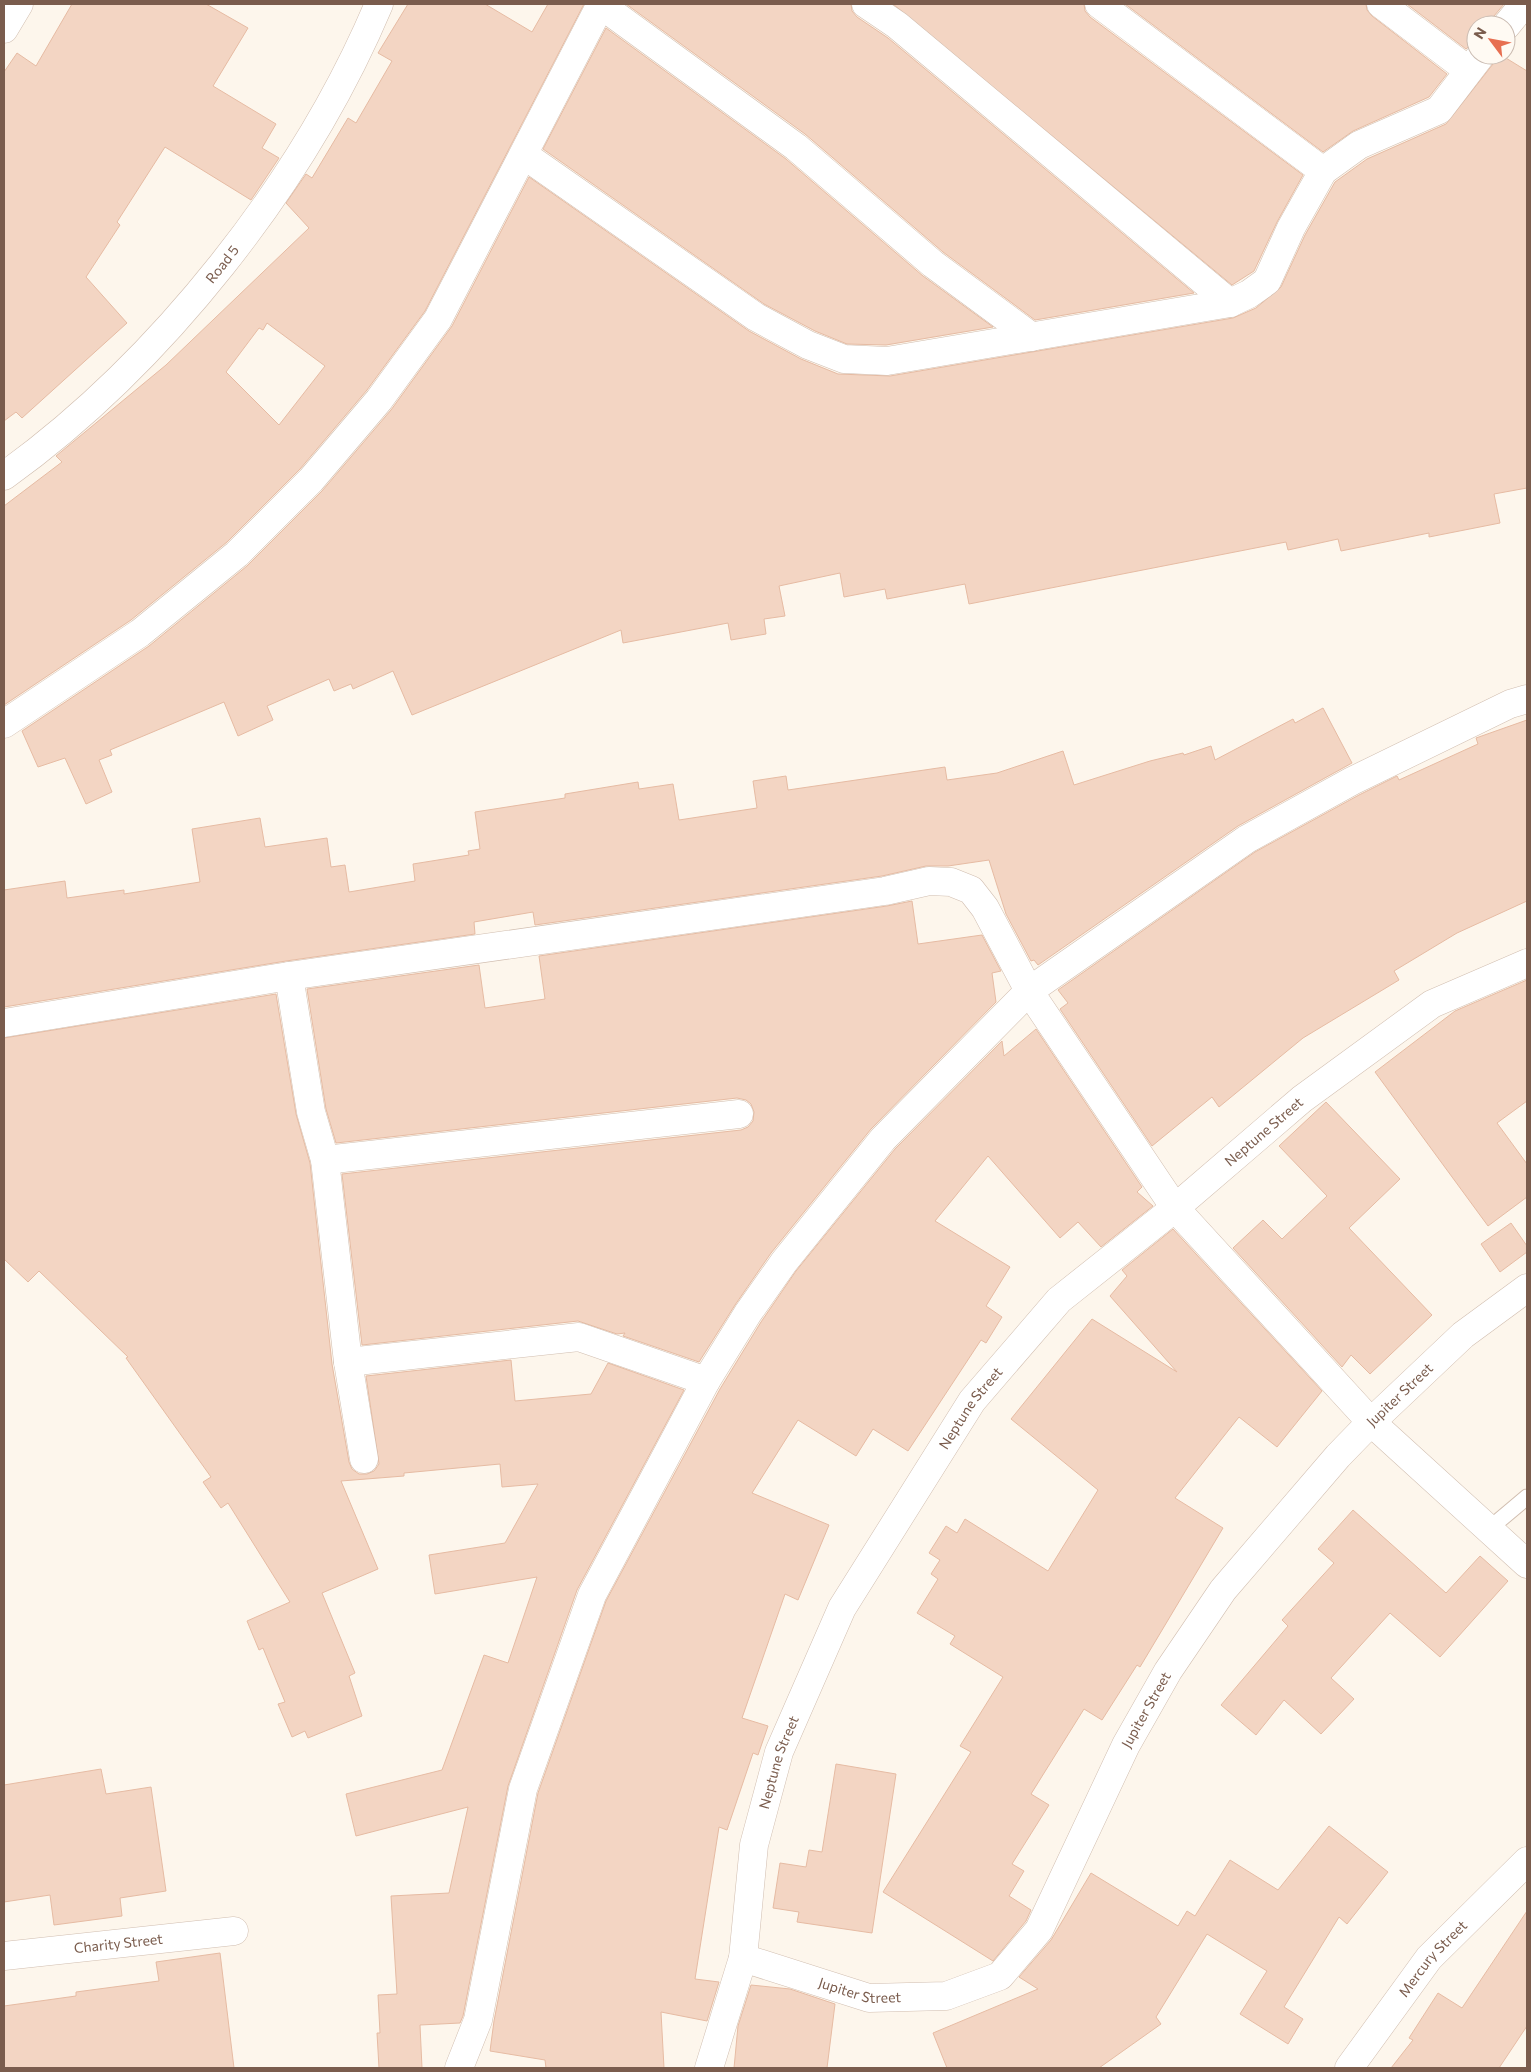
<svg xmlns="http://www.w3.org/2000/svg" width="1531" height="2072" viewBox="0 0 1531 2072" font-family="Commissioner,sans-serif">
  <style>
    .building { fill: #f3d5c3; stroke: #e6bba3; fill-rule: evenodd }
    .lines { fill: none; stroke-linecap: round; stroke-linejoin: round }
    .service-casing { stroke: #d1beb0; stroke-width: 17 }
    .minor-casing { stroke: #d1beb0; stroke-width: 29 }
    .service { stroke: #fff; stroke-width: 15 }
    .minor { stroke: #fff; stroke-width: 28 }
    .labels { text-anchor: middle; stroke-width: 4; stroke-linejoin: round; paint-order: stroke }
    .street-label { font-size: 14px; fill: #7a5c4d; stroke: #fffaf3 }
  </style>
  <rect width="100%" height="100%" fill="#fdf6ec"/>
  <g class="building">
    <path d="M72 4H206L248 28 213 86 276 124 262 148 279 158 251 200 165 147 117 222 120 225 86 277 127 323 22 418 16 412 4 421V72L17 53 36 66Z"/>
    <path d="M408 4H485L532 32 548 4H584L425 311 367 390 300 469 227 542 131 620 4 705V506L62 462 56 456 166 365 309 228 286 203 306 174 312 178 348 118 356 123 392 61 378 53ZM267 323 325 366 279 425 226 372 259 328 263 330Z"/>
    <path d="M626 4H851L852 11 857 17 888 38 1194 293 1035 320 943 252 805 134Z"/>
    <path d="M893 4H1084L1085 11 1090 17 1303 175 1277 222 1254 271 1232 285Z"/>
    <path d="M1125 4H1366L1367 10 1372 16 1447 74 1429 97 1353 131 1323 152Z"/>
    <path d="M1407 4H1504L1494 16 1491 25H1476V40L1466 49Z"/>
    <path d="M606 28 786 159 923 276 993 327 886 345 847 344 815 331 764 304 543 149Z"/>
    <path d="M1496 55H1501L1527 71V488L1494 494 1500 523 1429 537V533L1341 551 1338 539 1288 550 1286 542 969 604 965 584 887 599 885 589 844 597 840 573 779 586 785 616 764 619 766 634 731 640 728 623 623 643 621 630 412 715 393 671 353 689 351 684 334 691 329 679 267 706 273 720 238 736 224 702 110 750 112 755 99 760 112 792 86 804 65 758 38 767 22 731 149 646 247 566 322 491 391 410 452 326 529 177 749 331 801 359 838 374 890 376 1233 318 1256 308 1281 287 1305 235 1335 182 1367 159 1446 124 1493 64Z"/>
    <path d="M1323 708 1352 763 1238 826 1038 965 1034 960 1031 961 1006 914 989 860 948 866H926L882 876 535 925 533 912 474 922 475 934 286 961 4 1007V890L65 881 67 898 124 890V894L200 882 192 829 260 818 265 847 327 838 331 867 345 865 349 892 415 881 413 864 469 855 468 851 480 849 475 812 565 798V794L638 782 639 789 673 784 679 820 757 808 753 781 786 776 788 790 945 767 947 780 997 773 1063 751 1074 785 1150 761 1183 753 1184 755 1211 746 1215 760 1293 719 1295 723Z"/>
    <path d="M1527 720V901L1457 933 1394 971 1399 980 1303 1038 1219 1107 1212 1097 1152 1146 1060 1009 1068 1003 1058 990 1255 852 1359 795 1397 776 1399 780 1478 744 1476 738Z"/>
    <path d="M912 901 918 944 982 935 1001 971 992 973 996 1002 871 1129 771 1253 735 1305 699 1362 623 1336 625 1333 617 1334 578 1321 362 1345 342 1174 741 1130 748 1127 753 1121 754 1112 751 1104 746 1100 737 1098 336 1143 326 1109 307 989 479 965 485 1008 545 999 539 956 887 906Z"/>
    <path d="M1527 980V1101L1497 1123 1527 1164V1197L1488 1226 1375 1072 1455 1011Z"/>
    <path d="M276 994 296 1114 310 1163 332 1364 349 1462 352 1469 359 1474H367L374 1471 379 1464 366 1376 511 1360 515 1401 591 1394 608 1363 684 1390 577 1590 508 1786 463 2016 460 2023 420 2025 422 2068H379L377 2033H380L378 1995 397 1994 391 1896 449 1893 468 1807 356 1836 346 1794 442 1770 484 1655 508 1663 537 1577 435 1594 429 1555 505 1543 538 1484 502 1487 500 1464 404 1473V1476L341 1481 378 1569 322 1593 355 1673 349 1676 362 1716 308 1738 305 1731 292 1737 278 1704 285 1702 263 1648 259 1650 247 1621 290 1602 228 1503 221 1508 203 1482 211 1477 126 1358 128 1357 39 1271 28 1282 4 1259V1038Z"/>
    <path d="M1036 1029 1142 1187 1137 1192 1153 1206 1101 1247 1078 1222 1060 1238 988 1156 935 1221 1010 1267 986 1306 1002 1317 986 1343 981 1340 908 1451 873 1429 856 1456 798 1420 752 1493 829 1525 798 1600 785 1594 742 1718 768 1726 758 1755 753 1753 727 1830 719 1827 695 1979 719 1982 707 2021 661 2012 664 2068H546L545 2060 490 2051 494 2021 538 1793 606 1601 720 1389 761 1322 796 1271 895 1149 1002 1041 1004 1056Z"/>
    <path d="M1326 1102 1400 1179 1349 1228 1432 1315 1370 1374 1351 1355 1342 1367 1233 1248 1263 1220 1282 1239 1327 1196 1279 1146Z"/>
    <path d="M1511 1223 1527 1246V1252L1500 1272 1481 1244Z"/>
    <path d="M1173 1229 1322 1391 1277 1447 1239 1417 1175 1498 1223 1528 1140 1667 1137 1665 1102 1720 1084 1709 1031 1794 1049 1805 1012 1864 1024 1871 1009 1896 1031 1910 1026 1921 993 1961 883 1892 971 1752 960 1746 1003 1677 950 1644 955 1636 917 1613 938 1579 931 1574 940 1560 929 1553 946 1526 957 1533 965 1519 1048 1571 1098 1490 1011 1419 1092 1319 1177 1372 1110 1296 1127 1276 1122 1270Z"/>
    <path d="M1353 1510 1446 1593 1480 1556 1508 1581 1440 1657 1390 1613 1331 1678 1354 1699 1321 1734 1284 1700 1256 1735 1221 1705 1288 1626 1282 1620 1334 1563 1318 1549Z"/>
    <path d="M836 1764 896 1774 872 1933 797 1922 799 1912 773 1908 780 1863 806 1867 809 1850 822 1852Z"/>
    <path d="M101 1769 106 1794 151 1787 166 1891 120 1898 122 1916 54 1925 50 1895 4 1902V1785Z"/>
    <path d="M1329 1826 1388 1872 1347 1924 1339 1917 1284 2007 1303 2019 1288 2044 1240 2014 1267 1971 1207 1934 1156 2017 1161 2024 1099 2068H947L933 2033 1038 1989 1019 1977 1051 1940 1091 1873 1178 1926 1187 1911 1195 1916 1230 1860 1278 1890Z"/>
    <path d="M1527 1911V2026L1499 2068H1391L1413 2040 1409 2038 1438 1993 1462 2008Z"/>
    <path d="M220 1953 234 2068H4V2006L76 1996V1992L159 1981 156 1962Z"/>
    <path d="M751 1985 790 1989 835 2004 827 2068H734L738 2026Z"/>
  </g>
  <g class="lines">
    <defs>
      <path id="service" d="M1489 1529 1527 1497"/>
      <g id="minor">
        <path d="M866 4 897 25 1230 303"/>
        <path d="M1099 4 1323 171"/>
        <path d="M1381 4 1468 70"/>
        <path d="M601 5 796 147 933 264 1032 337"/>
        <path d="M1506 26 1524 4"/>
        <path d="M4 29 19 4"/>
        <path d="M524 155 756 317 808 345 844 359 887 361 1230 303 1249 294 1267 281 1291 228 1323 171 1359 145 1439 110 1481 55"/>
        <path id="s1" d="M4 476C161 363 304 182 379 4"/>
        <path d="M4 724 140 633 237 554 311 480 379 400 438 319 601 4"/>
        <path d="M289 976 311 1112 325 1160 348 1362 364 1459"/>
        <path d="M4 1023 289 976 885 891 929 881 951 882 971 890 985 908 1029 991 1175 1208 1371 1422 1527 1564"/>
        <path d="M325 1160 739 1114"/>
        <path d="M348 1362 579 1337 706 1381"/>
        <path id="s2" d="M4 1956 234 1931"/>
        <path id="s3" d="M743 1958 869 1998 946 1996 1000 1976 1039 1930 1126 1745 1168 1671 1223 1590 1338 1456 1371 1422 1463 1335 1527 1288"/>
        <path d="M459 2068 478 2020 523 1789 592 1595 706 1381 748 1313 784 1262 883 1139 1029 991 1247 839 1352 781 1510 704 1527 699"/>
        <path id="s4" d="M709 2068 743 1958 754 1845 779 1752 842 1608 972 1401 1059 1300 1175 1208 1302 1099 1432 1004 1527 963"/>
        <path id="s5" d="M1349 2068 1429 1958 1527 1861"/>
      </g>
    </defs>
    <use href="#service" class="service-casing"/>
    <use href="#minor" class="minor-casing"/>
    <use href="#service" class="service"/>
    <use href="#minor" class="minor"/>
  </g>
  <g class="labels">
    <g class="street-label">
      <text dy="5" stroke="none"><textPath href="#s1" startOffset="305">Road 5</textPath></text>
      <text dy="5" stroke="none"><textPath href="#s4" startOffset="1125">Neptune Street</textPath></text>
      <text dy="5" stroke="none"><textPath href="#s3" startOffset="978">Jupiter Street</textPath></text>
      <text dy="5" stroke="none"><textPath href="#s4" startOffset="720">Neptune Street</textPath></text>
      <text dy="5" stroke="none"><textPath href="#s3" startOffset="572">Jupiter Street</textPath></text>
      <text dy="5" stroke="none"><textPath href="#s4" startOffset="315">Neptune Street</textPath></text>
      <text dy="5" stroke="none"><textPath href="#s2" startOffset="115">Charity Street</textPath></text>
      <text dy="5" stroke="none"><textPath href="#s5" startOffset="138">Mercury Street</textPath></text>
      <text dy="5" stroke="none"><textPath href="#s3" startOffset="122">Jupiter Street</textPath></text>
    </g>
  </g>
  <rect width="1531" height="2072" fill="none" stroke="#7a5c4d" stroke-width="10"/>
  <g transform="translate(1491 40) rotate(302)"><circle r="24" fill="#fffaf3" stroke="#cabbb1"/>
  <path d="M0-4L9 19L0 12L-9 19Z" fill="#e76f51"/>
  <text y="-8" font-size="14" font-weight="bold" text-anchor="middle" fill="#7a5c4d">N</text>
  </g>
</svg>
